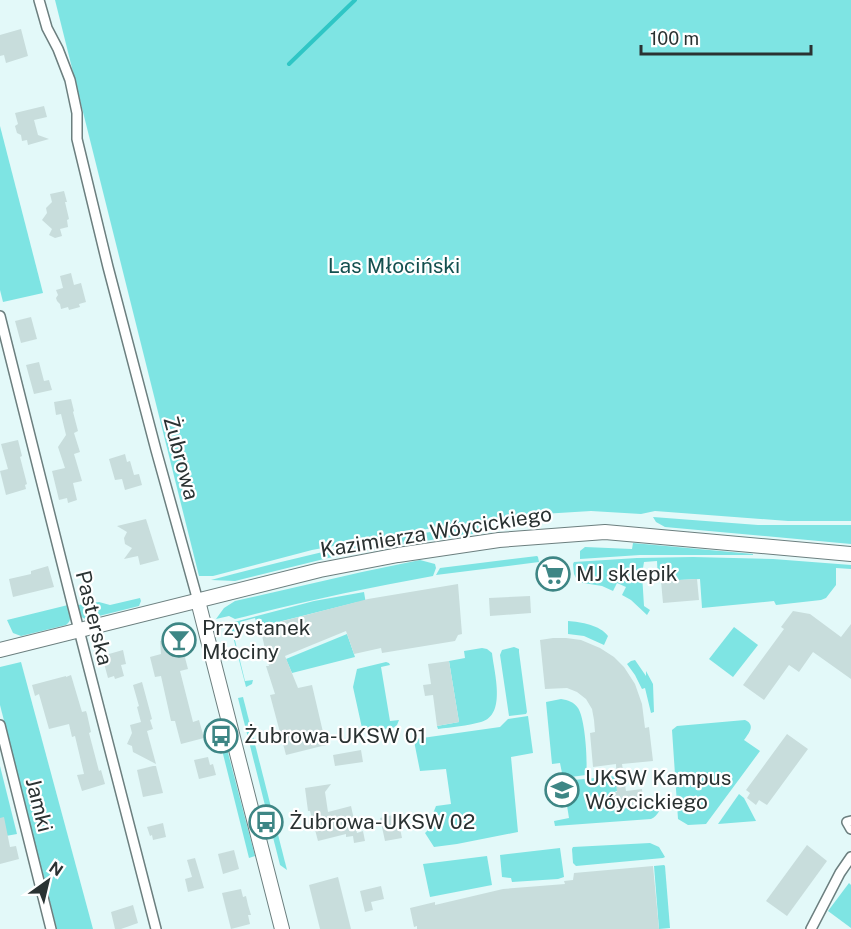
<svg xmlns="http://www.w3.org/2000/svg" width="851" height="929" viewBox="0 0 851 929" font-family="'Public Sans',sans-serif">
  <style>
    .green { fill: #7ee4e3 }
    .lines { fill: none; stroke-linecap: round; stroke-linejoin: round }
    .stream { stroke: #2fc6c5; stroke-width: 4 }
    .building { fill: #c8dddc }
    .street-casing { stroke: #6c7f7f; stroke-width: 12 }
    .secondary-casing { stroke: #6c7f7f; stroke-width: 16 }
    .street { stroke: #fff; stroke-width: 9 }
    .secondary { stroke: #fff; stroke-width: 14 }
    .labels { text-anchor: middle; stroke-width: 4.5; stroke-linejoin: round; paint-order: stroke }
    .park-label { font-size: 21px; fill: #13504f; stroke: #fff }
    .street-label { font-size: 21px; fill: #2a3232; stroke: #fff }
    .poi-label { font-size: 21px; fill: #2a3232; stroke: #fff; text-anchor: start }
  </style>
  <rect width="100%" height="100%" fill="#e3f9f9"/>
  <g class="green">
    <path d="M55 0H851V521H788L655 511 641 514 591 511 526 515 413 531 312 550 213 576H199Z"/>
    <path d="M0 126 43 293 3 302 0 290Z"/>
    <path d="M653 517 758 525H851V544L665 527 656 522Z"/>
    <path d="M492 523V525L472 534 404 544 328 558 235 581 211 580C257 568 303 556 350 546 397 536 444 530 492 523Z"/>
    <path d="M633 543 753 554V555H640L580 559V551L585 547 632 549Z"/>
    <path d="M537 556 538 557 539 562 436 575 440 568Z"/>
    <path d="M693 557 773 559 851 565V569L836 568V585L826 598 821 600 776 605 774 601 702 608 700 579 658 581 657 561 644 562 642 574 644 606 650 610 647 615 631 600 622 595 626 587 617 583 613 591 602 586 583 583 577 580 574 574 573 564 574 562 637 558Z"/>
    <path d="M420 560 435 564 436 568 433 576C366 588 301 602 235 619L229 616 216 619 224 608 235 601 362 572Z"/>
    <path d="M364 592 369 622 358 602 258 627 255 618 240 622 242 630 233 632 245 681 253 680 252 684 246 687 230 625 234 622 314 601Z"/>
    <path d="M140 598 141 601 139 606 87 619C79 618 79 612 78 605L99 602 110 605Z"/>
    <path d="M68 605C70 613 73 620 66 625L21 636 13 633 7 620Z"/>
    <path d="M568 621C581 622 600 625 608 636L604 645 584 636 568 634Z"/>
    <path d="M734 627 758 645 733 677 709 659Z"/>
    <path d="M347 634 355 657 292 673 286 659Z"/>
    <path d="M514 647 519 649V652L527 712 526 714 509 716 500 655 502 650Z"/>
    <path d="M482 648 487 649 492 653C494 672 507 715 481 722 467 726 452 727 438 729L437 726 459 722 449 661 465 658 464 651Z"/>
    <path d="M635 660 646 676V671L653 684 654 712 651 713 645 688 642 689 635 675 627 664 631 661Z"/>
    <path d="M21 662 93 929H57L0 705V667Z"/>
    <path d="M386 662 389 663 390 665 381 667 390 721 399 720 397 725 393 728 364 731 362 728 353 687 357 669Z"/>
    <path d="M243 697 287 870 280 865 238 698Z"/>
    <path d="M561 699C568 700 574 702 578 708 585 718 588 762 586 775L563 778 560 763 552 764 546 702Z"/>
    <path d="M528 716 533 753 511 757 518 832 457 844 434 847 425 833 431 827 440 825 439 815 432 816 436 806 451 804 446 769 420 771 414 741 415 739 500 727 508 719Z"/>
    <path d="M745 720C756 725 749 733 744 740L760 751 706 824 688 825 678 819 672 730 677 726Z"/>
    <path d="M227 749 255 856 249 858 222 750Z"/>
    <path d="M0 766 17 834 0 837Z"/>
    <path d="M616 776 617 791 614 792 615 809 657 806V801H661C661 809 658 816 651 819L555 826 554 821 569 818 563 781Z"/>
    <path d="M739 794 744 798 756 821 718 824Z"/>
    <path d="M650 843 659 847 665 857 663 858 576 866 573 863 572 849 573 847Z"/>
    <path d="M560 848 564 877 558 879 512 882 511 878 502 877 500 855Z"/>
    <path d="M487 856 492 885 430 897 423 864Z"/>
    <path d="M664 865 665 866 670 928 659 929 654 866Z"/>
    <path d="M849 883 851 885V928L828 911Z"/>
  </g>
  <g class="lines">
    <path class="stream" d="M289 64 355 0"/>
  </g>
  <g class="building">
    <path d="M21 29 28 56 6 63 4 55 0 56V35Z"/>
    <path d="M44 106 47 117 34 120 38 135 49 139 28 145 27 140 22 141 21 135 17 133 15 126 18 124 15 113Z"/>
    <path d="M64 191 67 202H65L69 219 67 220 68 227 60 229 62 236 55 238 49 235 52 229 42 220 47 213 46 208 52 202 50 194Z"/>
    <path d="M71 273 74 285 81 283 86 302 79 304 80 307 69 310 68 307 61 309 60 304 57 301 56 298 58 295 56 290 63 288 60 276Z"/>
    <path d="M31 317 37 339 21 343 15 321Z"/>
    <path d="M39 362 44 381 49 380 52 390 34 394 26 365Z"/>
    <path d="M71 399 74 411 73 412 78 431 74 433 80 452 74 454 82 481 73 483 77 500 68 503 67 498 59 500 52 471 65 468 58 447 66 435 61 414 56 415 54 402Z"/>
    <path d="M18 440 22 456 20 457 27 484 25 485 26 489 6 495 0 471 8 469 1 444Z"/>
    <path d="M125 454 127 462 130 461 134 475 139 474 142 485 125 490 122 479 115 480 109 459Z"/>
    <path d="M146 519 159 560 140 565 138 556 124 559 132 548 125 544 124 538 127 532 117 526Z"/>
    <path d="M48 566 54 587 13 597 9 579 31 574V571Z"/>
    <path d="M697 579 699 600 663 603 661 581Z"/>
    <path d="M458 584 462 634 458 635 455 641 382 653 381 648 354 654 346 631 285 656 298 688 312 685 326 745 286 755 270 695 275 694 266 666H269L260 627 368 599Z"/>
    <path d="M530 596 531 613 490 616 489 598Z"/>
    <path d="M793 611 810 614 841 637 851 624V679L813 652 799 672 789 665 764 700 743 685 784 629 781 627Z"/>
    <path d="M180 636 197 646 183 650 188 669 180 671 193 722 199 720 204 738 181 744 175 721H171L161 676 155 677 150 657 161 654 160 641Z"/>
    <path d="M553 638H566L581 640 600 648 614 657 624 667 635 684 642 704 645 728 649 727 653 761 622 764 626 791 642 789 643 806 615 808 614 792H617L616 764 593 767 590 733 595 732 594 720 592 709 586 699 577 692 567 688 545 689 540 640Z"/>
    <path d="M123 650 126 664 121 665 124 676 115 679 114 676 108 678 102 656Z"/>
    <path d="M449 661 459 722 437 726 433 695 425 696 423 685 431 684 428 664Z"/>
    <path d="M71 675 82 712 86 711 87 714 91 732 89 733 99 771 101 770 105 784 82 791 77 775 84 774 75 736 72 737 69 724 49 729 39 694 35 696 32 685 66 676V677Z"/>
    <path d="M142 682 152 719 150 720 153 729 147 731 156 764 133 752 132 746 127 744 132 733 130 725 141 722 137 707 139 706 133 685Z"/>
    <path d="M787 734 808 749 767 805 759 800 756 805 747 798 750 793 746 790Z"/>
    <path d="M361 750 363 762 335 766 333 755Z"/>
    <path d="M208 757 210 765 213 764 216 775 199 779 194 760Z"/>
    <path d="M153 766H156L163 793 143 797 137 770Z"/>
    <path d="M331 784 325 792 328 812 351 806 357 833 363 831 365 841 354 843 353 836 346 837V834L318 841 310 811H308L305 788Z"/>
    <path d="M397 814 402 838 385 841 380 818Z"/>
    <path d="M4 817 10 847 16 846 19 859 0 864V818Z"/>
    <path d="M163 823 166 837 153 840 152 835 150 836 147 827Z"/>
    <path d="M807 845 827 861 787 916 766 901Z"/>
    <path d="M234 850 239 869 223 874 218 854Z"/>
    <path d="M195 858 204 888 188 892 185 879 192 877 187 860Z"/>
    <path d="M653 866 659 929H417V926L414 927 410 908 435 902V905L503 889 565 884 564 881 573 880 574 873Z"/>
    <path d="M338 877 351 929H320L309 885Z"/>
    <path d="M381 886 384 899 371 902 373 910 365 912 360 891Z"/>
    <path d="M241 889 243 897 246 896 248 905 251 915H248L250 924 231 929 222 893Z"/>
    <path d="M133 905 138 923 121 929H115L111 912Z"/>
  </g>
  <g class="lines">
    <defs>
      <g id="street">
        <path d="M39 0 47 28 58 49 70 80 77 113V139L108 267 156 450 198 601"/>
        <path d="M0 316 72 603 156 929"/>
        <path d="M0 725 51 929"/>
        <path d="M851 821 847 822 851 829"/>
        <path d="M811 929 840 873 851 857"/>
      </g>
      <g id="secondary">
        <path d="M198 601 282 929"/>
        <path d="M0 650 320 570 398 555 499 540 605 532 851 554"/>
      </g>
    </defs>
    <use href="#street" class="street-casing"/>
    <use href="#secondary" class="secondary-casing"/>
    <use href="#street" class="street"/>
    <use href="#secondary" class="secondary"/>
  </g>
  <defs>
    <symbol id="supermarket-ring" viewBox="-11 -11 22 22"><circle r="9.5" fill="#fff" stroke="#3e8685" stroke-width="1.5"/><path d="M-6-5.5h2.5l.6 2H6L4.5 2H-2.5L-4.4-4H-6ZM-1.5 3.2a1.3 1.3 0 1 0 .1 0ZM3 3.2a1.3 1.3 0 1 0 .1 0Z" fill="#3e8685"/></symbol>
    <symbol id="bar-ring" viewBox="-11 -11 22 22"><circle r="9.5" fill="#fff" stroke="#3e8685" stroke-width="1.5"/><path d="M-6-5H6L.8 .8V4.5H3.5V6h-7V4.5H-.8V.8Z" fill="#3e8685"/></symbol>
    <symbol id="bus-ring" viewBox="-11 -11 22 22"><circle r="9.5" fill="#fff" stroke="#3e8685" stroke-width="1.5"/><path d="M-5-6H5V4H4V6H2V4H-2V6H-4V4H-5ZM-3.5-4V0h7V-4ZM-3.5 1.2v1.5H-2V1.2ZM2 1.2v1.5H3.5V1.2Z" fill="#3e8685"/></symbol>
    <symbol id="university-ring" viewBox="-11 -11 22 22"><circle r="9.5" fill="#fff" stroke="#3e8685" stroke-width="1.5"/><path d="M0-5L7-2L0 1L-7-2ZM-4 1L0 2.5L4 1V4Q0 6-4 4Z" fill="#3e8685"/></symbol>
  </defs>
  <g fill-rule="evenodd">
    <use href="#supermarket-ring" x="534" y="555" width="38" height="38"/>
    <use href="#bar-ring" x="160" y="621" width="38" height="38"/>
    <use href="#bus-ring" x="202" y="717" width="38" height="38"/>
    <use href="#university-ring" x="543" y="771" width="38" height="38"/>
    <use href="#bus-ring" x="247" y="803" width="38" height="38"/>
  </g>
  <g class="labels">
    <g class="park-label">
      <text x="394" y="273">Las Młociński</text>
    </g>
    <g class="street-label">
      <text transform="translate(181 458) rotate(75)" y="7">Żubrowa</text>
      <text transform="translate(436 532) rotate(-9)" y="7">Kazimierza Wóycickiego</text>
      <text transform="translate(94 618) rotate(76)" y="7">Pasterska</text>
      <text transform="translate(39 805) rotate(76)" y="7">Jamki</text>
    </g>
    <g class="poi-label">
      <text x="576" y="581">MJ sklepik</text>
      <text x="202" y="635">Przystanek<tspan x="202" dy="24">Młociny</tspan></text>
      <text x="244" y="743">Żubrowa-UKSW 01</text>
      <text x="585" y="785">UKSW Kampus<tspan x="585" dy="24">Wóycickiego</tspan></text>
      <text x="289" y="829">Żubrowa-UKSW 02</text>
    </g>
  </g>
  <g transform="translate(48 881) rotate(34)" stroke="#ffffff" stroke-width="4.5" paint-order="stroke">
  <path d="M0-4.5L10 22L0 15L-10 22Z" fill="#2a3232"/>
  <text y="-9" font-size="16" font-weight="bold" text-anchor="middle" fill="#2a3232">N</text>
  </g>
  <path d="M641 45v9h170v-9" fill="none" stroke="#2a3232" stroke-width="3"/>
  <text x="650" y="45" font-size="18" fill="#2a3232" stroke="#ffffff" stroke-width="4.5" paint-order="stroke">100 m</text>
</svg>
